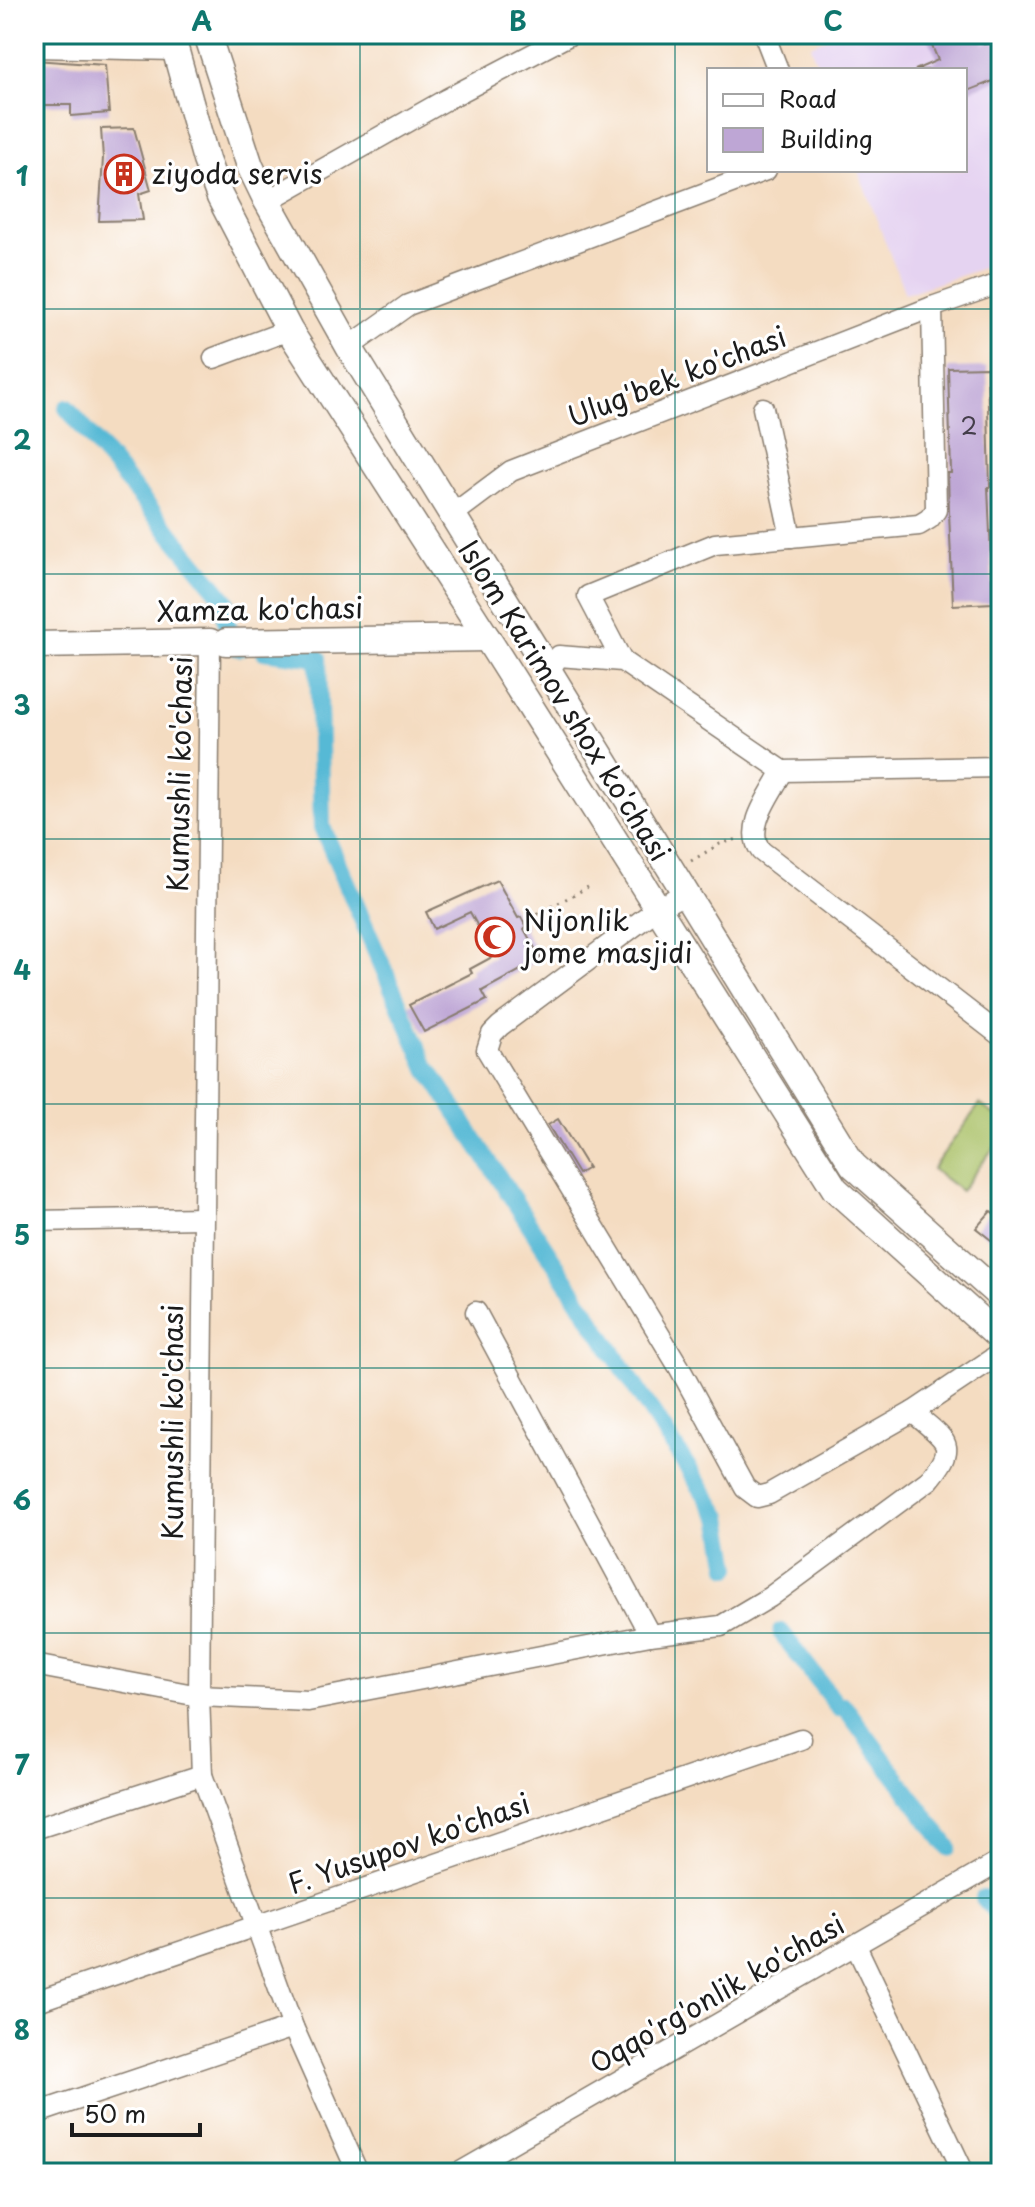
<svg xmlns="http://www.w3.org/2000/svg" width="1035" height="2207" viewBox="0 0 1035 2207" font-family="'Playpen Sans',sans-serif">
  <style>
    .built { fill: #e5d3f1 }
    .green { fill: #aac167; stroke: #636e42; stroke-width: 2 }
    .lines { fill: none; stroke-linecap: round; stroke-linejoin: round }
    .canal { stroke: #56b9d5; stroke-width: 18 }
    .building { fill: #bea6d5 }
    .minor-casing { stroke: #887c6e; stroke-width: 23 }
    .major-casing { stroke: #887c6e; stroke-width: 29 }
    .path { stroke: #887c6e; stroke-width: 3; stroke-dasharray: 2 6; stroke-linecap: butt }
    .minor { stroke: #fff; stroke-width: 20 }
    .major { stroke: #fff; stroke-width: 26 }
    .grid { fill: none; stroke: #0f766e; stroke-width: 2; stroke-opacity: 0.55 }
    .labels { text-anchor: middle; stroke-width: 6; stroke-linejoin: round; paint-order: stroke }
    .number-label { font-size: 24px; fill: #443e4a }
    .poi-label { font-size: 28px; fill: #1c1c1c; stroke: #fff; text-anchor: start }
    .street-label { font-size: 28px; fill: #1c1c1c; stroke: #fff }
    .neatline { fill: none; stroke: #0f766e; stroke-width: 3 }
    .grid-label { font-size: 26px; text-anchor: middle; font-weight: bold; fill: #0f766e }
  </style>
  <rect width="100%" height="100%" fill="#fff"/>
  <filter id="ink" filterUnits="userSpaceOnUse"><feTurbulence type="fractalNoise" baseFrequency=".0125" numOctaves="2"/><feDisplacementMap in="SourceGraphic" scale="16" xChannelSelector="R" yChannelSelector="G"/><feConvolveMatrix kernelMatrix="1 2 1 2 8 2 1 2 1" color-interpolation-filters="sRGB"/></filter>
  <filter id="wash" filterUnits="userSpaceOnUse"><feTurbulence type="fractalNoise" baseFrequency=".006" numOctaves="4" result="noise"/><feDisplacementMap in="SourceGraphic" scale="32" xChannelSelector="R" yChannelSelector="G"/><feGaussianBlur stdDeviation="1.8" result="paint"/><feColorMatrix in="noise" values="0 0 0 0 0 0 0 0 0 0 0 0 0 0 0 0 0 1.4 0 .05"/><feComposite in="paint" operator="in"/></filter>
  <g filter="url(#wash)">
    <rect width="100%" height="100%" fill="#f4dcc1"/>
    <path class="built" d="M838 34H1001V262L905 294 858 170H965V70H819L810 45Z"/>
    <path class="green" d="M980 1104 1001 1120V1138L961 1191 932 1169Z"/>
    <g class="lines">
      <g class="canal">
        <path d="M67 408 226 601 225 618 236 647 239 648"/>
        <path d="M264 651 318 658 322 827 425 1064 720 1517 729 1567"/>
        <path d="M781 1632 839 1708 844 1706 948 1847"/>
        <path d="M984 1898 1001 1918"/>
      </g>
    </g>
    <g id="blocks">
      <g class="building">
        <path d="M927 34H980L984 44 1001 38V78L965 92V70H915L938 60Z"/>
        <path d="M34 60 105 65 109 113 71 116V105H34Z"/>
        <path d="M134 128 151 190 139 194 143 220 99 221 103 158 101 129Z"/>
        <path d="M987 367 990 487H988L993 603 953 605 949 512 948 473H951L948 368Z"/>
        <path d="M497 880 518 918 521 917 526 927 524 929 541 959 482 991 487 1000 424 1032 409 1005 472 973 470 969 494 956 470 912 434 929 426 912Z"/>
        <path d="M558 1119 588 1168 578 1174 548 1125Z"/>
        <path d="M991 1211 1001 1219V1248L976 1228Z"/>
      </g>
    </g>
  </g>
  <g filter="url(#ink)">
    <use href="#blocks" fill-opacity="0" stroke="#887c6e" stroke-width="2"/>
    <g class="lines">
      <defs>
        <g id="minor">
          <path d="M764 34 778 70"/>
          <path d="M34 47 175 50"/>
          <path d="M267 201 447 99 571 34"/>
          <path d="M349 347 408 305 766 170"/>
          <path d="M214 358 289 330"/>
          <path d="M763 408 791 537"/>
          <path d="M452 515 511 471 932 307 1001 283"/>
          <path d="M225 642H210L199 1696 202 1775 293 2027 358 2173"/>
          <path d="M622 661 588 596 715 544 919 525 929 519 936 510 932 307"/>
          <path d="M552 678V666L559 656 622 661 783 771 1001 767"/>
          <path d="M783 771C771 794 743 828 761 851L1001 1036"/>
          <path d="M685 893 657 909 500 1026 492 1034 487 1050 679 1367 745 1488 757 1497 769 1494 913 1412 1001 1353"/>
          <path d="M34 1221 202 1218"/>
          <path d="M650 1635 721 1626 770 1597 929 1480C961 1442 944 1441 913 1412"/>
          <path d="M34 1665 199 1696 308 1701 650 1635 476 1312"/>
          <path d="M34 1829 202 1775"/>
          <path d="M856 1946 964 2173"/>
          <path d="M34 2002 801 1739"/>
          <path d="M34 2114 293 2027"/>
          <path d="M459 2173 1001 1861"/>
        </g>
        <g id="major">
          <path d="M171 34 206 160 220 197 289 330 487 638 835 1189 1001 1339"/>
          <path d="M207 34 250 166 267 201 349 347 853 1165 1001 1297"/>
          <path d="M226 642 487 638"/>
          <path d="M34 645 210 642"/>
        </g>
      </defs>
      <use href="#minor" class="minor-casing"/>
      <use href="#major" class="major-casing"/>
      <g class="path">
        <path d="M691 861 720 844 738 839"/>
        <path d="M523 922 588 887"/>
      </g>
      <use href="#minor" class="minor"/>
      <use href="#major" class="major"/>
    </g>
  </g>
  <path class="grid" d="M360 34V2173M675 34V2173M34 309H1001M34 574H1001M34 839H1001M34 1104H1001M34 1368H1001M34 1633H1001M34 1898H1001"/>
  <defs>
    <symbol id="building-ring" viewBox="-11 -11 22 22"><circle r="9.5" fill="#fff" stroke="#c8321e" stroke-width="1.5"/><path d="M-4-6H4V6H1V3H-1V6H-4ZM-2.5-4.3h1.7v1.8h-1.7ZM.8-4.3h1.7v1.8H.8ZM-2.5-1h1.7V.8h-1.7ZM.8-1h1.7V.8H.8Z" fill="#c8321e"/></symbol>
    <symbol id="mosque-ring" viewBox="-11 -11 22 22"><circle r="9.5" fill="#fff" stroke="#c8321e" stroke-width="1.5"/><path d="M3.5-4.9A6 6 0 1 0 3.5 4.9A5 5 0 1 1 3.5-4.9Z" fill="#c8321e"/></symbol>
  </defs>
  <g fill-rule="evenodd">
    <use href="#building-ring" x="102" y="152" width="44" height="44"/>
    <use href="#mosque-ring" x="473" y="915" width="44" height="44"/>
  </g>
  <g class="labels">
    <g class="number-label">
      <text x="969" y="435">2</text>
    </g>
    <g class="poi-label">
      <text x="152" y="184">ziyoda servis</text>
      <text x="523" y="931">Nijonlik<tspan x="523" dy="32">jome masjidi</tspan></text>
    </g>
    <g class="street-label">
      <text transform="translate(677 377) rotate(-21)" y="10">Ulug'bek ko'chasi</text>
      <text transform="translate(260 610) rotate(-1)" y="10">Xamza ko'chasi</text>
      <text transform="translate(564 701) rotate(58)" y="10">Islom Karimov shox ko'chasi</text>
      <text transform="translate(180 774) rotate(-89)" y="10">Kumushli ko'chasi</text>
      <text transform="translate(173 1422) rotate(-90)" y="10">Kumushli ko'chasi</text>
      <text transform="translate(409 1844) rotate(-19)" y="10">F. Yusupov ko'chasi</text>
      <text transform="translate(717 1994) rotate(-30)" y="10">Oqqo'rg'onlik ko'chasi</text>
    </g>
  </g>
  <rect width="1035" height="2207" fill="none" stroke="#fff" stroke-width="88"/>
  <rect x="707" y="68" width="260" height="104" fill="#ffffff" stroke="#a4a4a4" stroke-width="2"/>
  <rect x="723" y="94" width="40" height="12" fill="#ffffff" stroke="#a4a4a4" stroke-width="2"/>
  <text x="779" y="108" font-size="24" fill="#1c1c1c">Road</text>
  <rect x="723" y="128" width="40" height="24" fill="#bea6d5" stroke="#a4a4a4" stroke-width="2"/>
  <text x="779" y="148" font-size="24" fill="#1c1c1c">Building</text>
  <path d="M72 2123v12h128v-12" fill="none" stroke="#1c1c1c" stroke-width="4"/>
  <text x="84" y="2123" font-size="24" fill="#1c1c1c" stroke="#ffffff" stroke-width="6" paint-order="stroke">50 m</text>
  <rect x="44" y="44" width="947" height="2119" class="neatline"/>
  <g class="grid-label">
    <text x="202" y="31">A</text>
    <text x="518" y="31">B</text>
    <text x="833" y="31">C</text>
    <text x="22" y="186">1</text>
    <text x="22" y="450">2</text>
    <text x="22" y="715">3</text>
    <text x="22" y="980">4</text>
    <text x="22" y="1245">5</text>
    <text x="22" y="1510">6</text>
    <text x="22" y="1775">7</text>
    <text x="22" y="2040">8</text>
  </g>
</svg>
